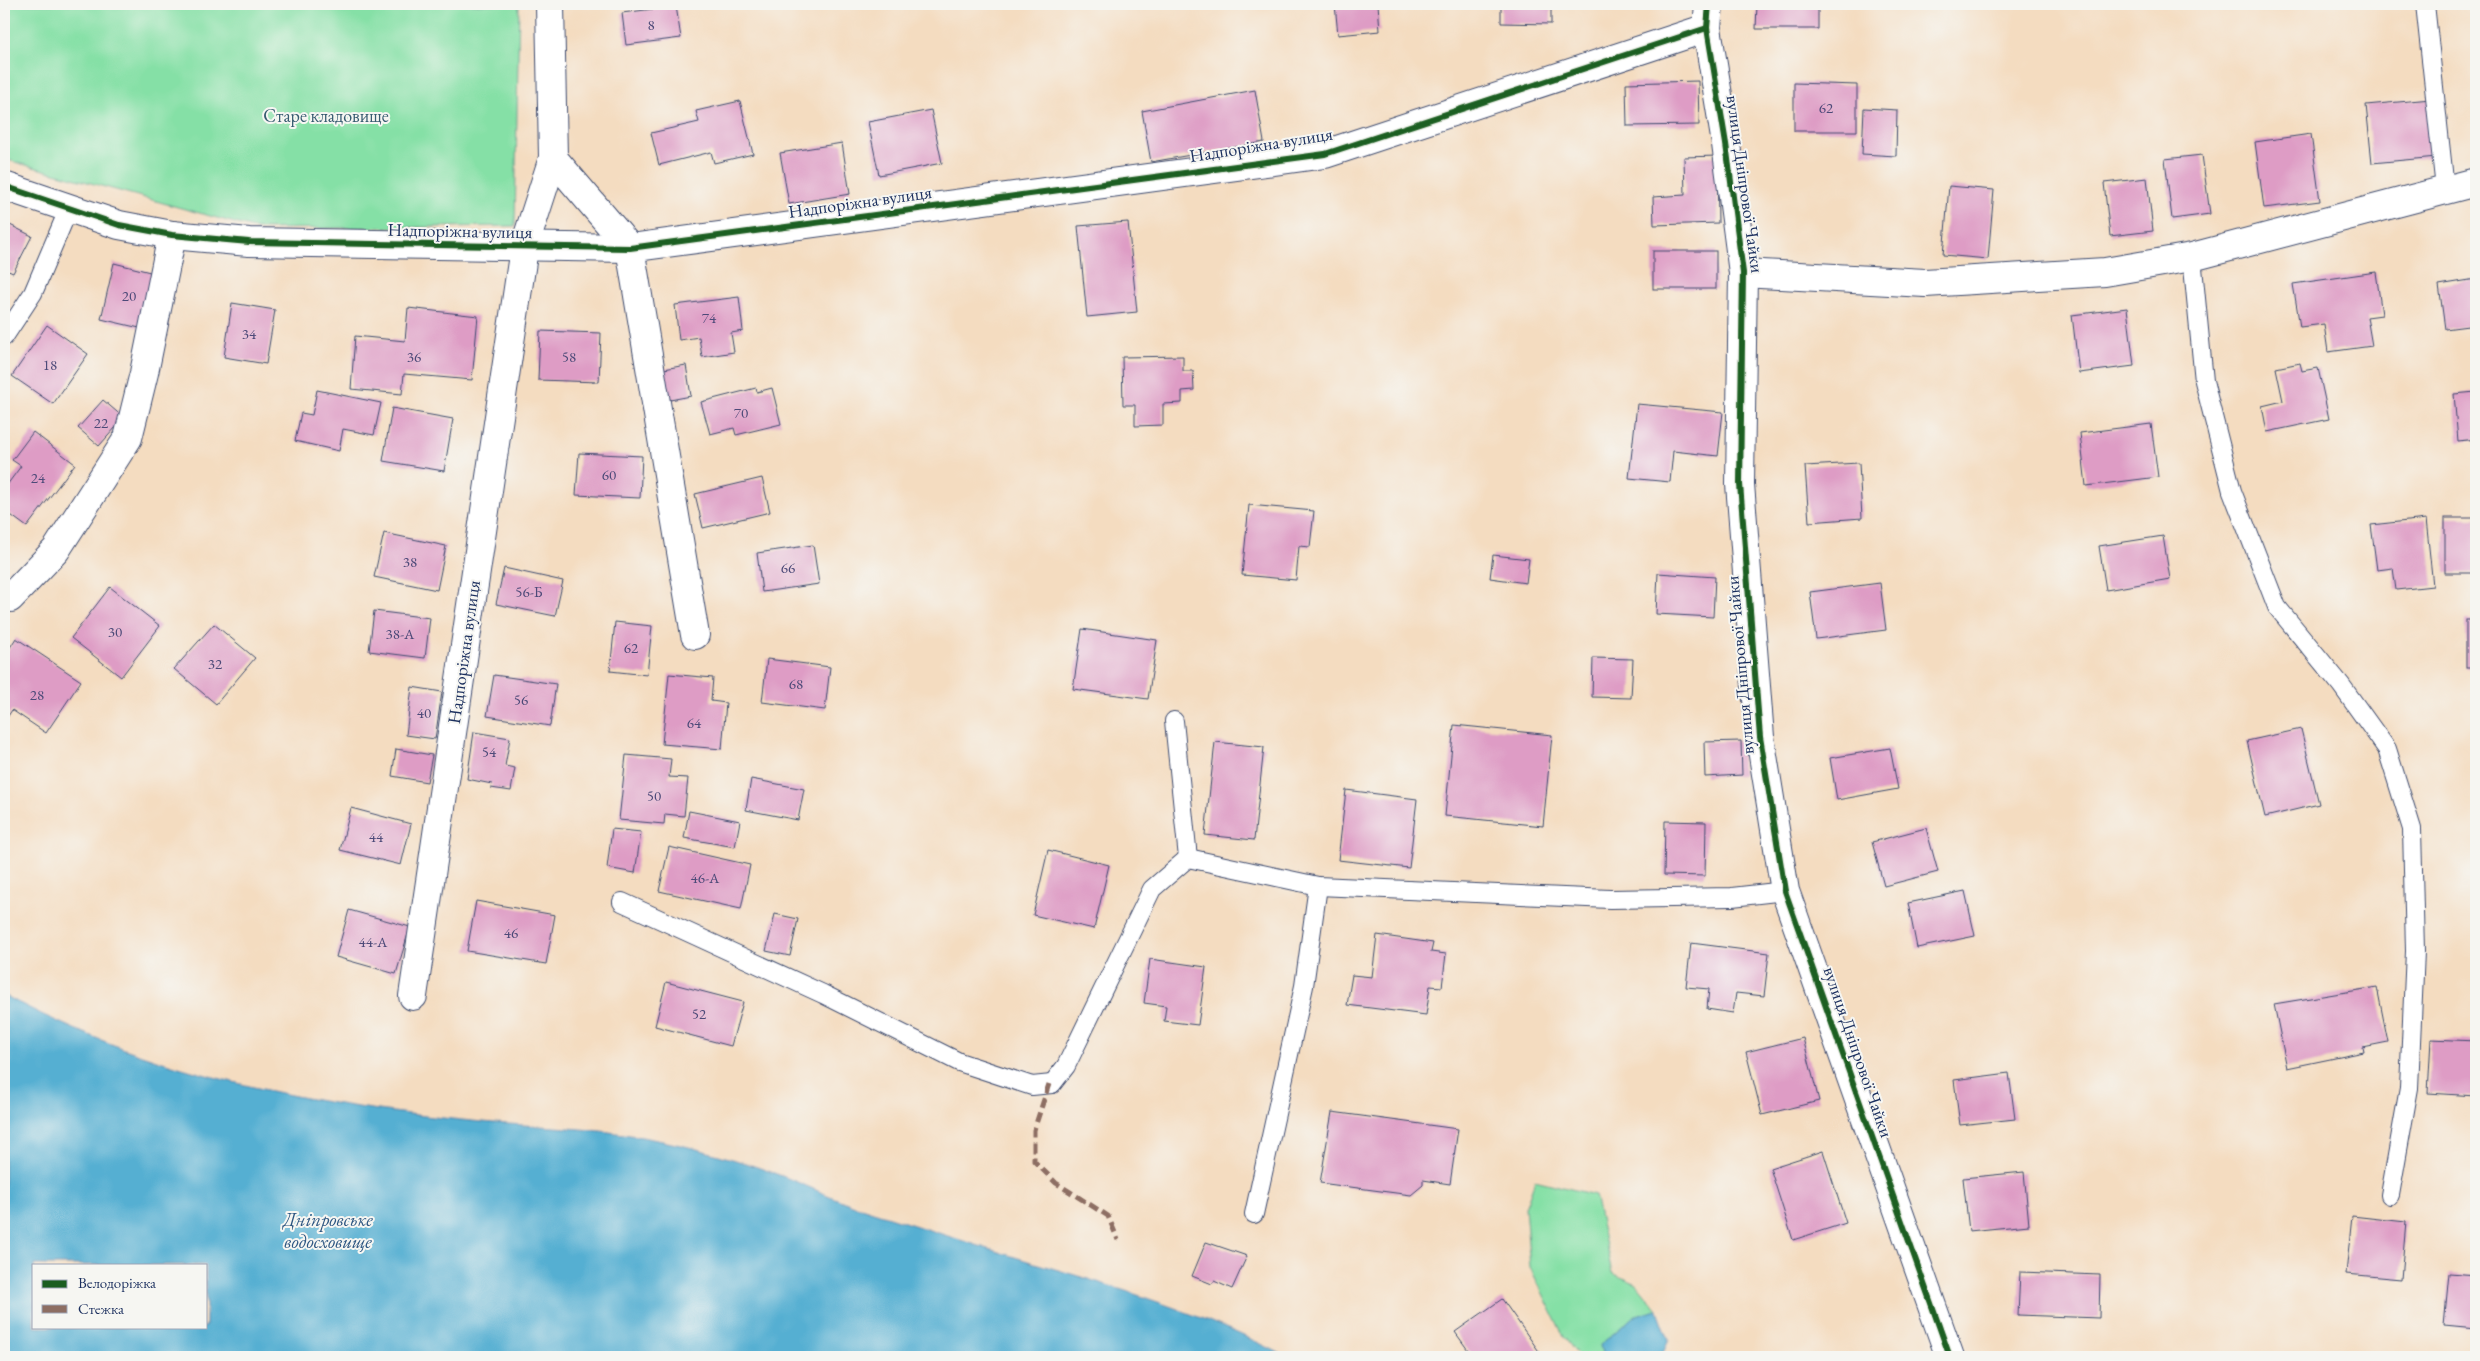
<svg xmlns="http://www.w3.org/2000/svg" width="2480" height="1361" viewBox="0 0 2480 1361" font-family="'EB Garamond',serif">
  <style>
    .green { fill: #85e0a6; stroke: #508882 }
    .water { fill: #55afd2; stroke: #386f98; fill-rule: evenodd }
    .building { fill: #de9cc5 }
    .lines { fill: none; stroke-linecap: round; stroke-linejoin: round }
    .lane-casing { stroke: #3c496d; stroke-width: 20 }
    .street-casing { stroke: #3c496d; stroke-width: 30 }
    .lane { stroke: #fff; stroke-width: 18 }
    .street { stroke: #fff; stroke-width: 28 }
    .quiet { stroke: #8d6e63; stroke-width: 5; stroke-dasharray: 10 5; stroke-linecap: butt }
    .cycleway-casing { stroke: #f6f6f2; stroke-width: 9 }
    .cycleway { stroke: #1b5e20; stroke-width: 6 }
    .labels { text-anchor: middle; stroke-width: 4; stroke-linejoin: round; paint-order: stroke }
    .number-label { font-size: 15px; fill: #4c4a78 }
    .park-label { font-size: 18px; fill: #365b70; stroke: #f6f6f2 }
    .street-label { font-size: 18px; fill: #1b2f5e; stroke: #f6f6f2 }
    .water-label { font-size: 19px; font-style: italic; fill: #2c5581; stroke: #f6f6f2 }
  </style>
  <rect width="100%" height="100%" fill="#f6f6f2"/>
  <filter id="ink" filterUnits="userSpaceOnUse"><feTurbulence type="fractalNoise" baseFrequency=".02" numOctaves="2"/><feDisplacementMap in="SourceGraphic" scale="10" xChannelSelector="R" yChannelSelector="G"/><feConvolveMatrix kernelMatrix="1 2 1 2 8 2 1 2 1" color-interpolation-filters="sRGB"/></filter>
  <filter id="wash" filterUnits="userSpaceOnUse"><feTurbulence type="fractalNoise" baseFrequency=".0096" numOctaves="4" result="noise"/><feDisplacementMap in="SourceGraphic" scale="20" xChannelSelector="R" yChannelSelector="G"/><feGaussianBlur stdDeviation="1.12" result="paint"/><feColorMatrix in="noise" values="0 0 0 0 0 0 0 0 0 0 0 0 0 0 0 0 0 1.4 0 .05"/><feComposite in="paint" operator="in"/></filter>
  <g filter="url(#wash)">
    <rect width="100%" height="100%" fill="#f4dcc0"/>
    <g class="green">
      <path d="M4 4H519L515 226 257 229 4 159Z"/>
      <path d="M1535 1180 1595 1195 1612 1273 1637 1284 1658 1310 1633 1317 1600 1345 1603 1357H1579L1564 1337 1530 1267 1525 1208Z"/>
    </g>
    <g class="water">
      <path d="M4 995C147 1072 302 1104 462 1120 516 1126 570 1126 624 1134 675 1142 725 1155 774 1173 805 1184 835 1200 867 1210 921 1227 974 1245 1028 1261 1116 1287 1205 1314 1287 1357H4ZM34 1265H206V1327H34Z"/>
      <path d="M1658 1310 1669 1340 1661 1357H1603L1600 1345 1633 1317Z"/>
    </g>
    <g id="blocks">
      <g class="building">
        <path d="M1335 4H1378L1380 31 1338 35Z"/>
        <path d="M1501 4H1551V24L1501 23Z"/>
        <path d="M1757 4H1818V29H1756Z"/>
        <path d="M676 6 681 38 626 45 622 13Z"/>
        <path d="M1698 81 1699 125 1627 126 1626 83Z"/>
        <path d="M1794 83 1857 85V131H1794Z"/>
        <path d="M1255 90 1264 142 1151 162 1142 111Z"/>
        <path d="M2431 99 2437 157 2372 163 2366 105Z"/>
        <path d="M740 101 753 154 714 163 711 152 659 165 651 133 699 122 696 111Z"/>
        <path d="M1864 108 1897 110 1896 156 1862 154Z"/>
        <path d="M931 110 942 163 879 175 868 122Z"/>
        <path d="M2311 134 2320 201 2264 208 2255 142Z"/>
        <path d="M842 143 850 194 789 204 780 153Z"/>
        <path d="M2202 155 2210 214 2172 219 2165 159Z"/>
        <path d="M1717 156 1718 223 1654 225 1653 197 1685 195 1684 157Z"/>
        <path d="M2147 178 2153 231 2110 236 2104 183Z"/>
        <path d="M1949 186 1994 190 1988 259 1943 255Z"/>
        <path d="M4 222 32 236 13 273 6 270 4 274Z"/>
        <path d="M1128 222 1137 312 1087 317 1078 226Z"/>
        <rect x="1653" y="251" width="63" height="38"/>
        <path d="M114 263 158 274 144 329 101 319Z"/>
        <path d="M2376 272 2382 315 2367 317 2372 346 2328 352 2324 324 2300 327 2293 284Z"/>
        <path d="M2476 279V325L2445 329 2439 285Z"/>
        <path d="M739 297 743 331 731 333 734 352 702 357 699 337 679 340 675 305Z"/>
        <path d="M232 303 275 310 266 364 224 357Z"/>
        <path d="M408 308 478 316 472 380 404 374 402 394 351 389 355 336 405 341Z"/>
        <path d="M2127 308 2134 366 2079 373 2072 315Z"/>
        <path d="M47 325 88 354 53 404 12 376Z"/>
        <path d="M540 331 601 333 599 382 538 380Z"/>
        <path d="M1183 356V371H1193L1194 390 1182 391V403L1163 404V425L1135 426V405H1123L1122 357Z"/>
        <path d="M2300 363 2302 371 2318 368 2329 419 2267 432 2262 406 2283 401 2276 368Z"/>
        <path d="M686 365 691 396 670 400 664 369Z"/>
        <path d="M756 388 757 392 772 388 781 424 736 435 734 428 710 434 701 402Z"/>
        <path d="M317 390 381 403 374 435 343 429 339 451 295 441 301 413 312 415Z"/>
        <path d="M2476 392V439L2458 441 2454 394Z"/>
        <path d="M103 400 124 418 99 446 78 428Z"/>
        <path d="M1637 404 1723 412 1718 456 1673 451 1670 482 1629 478Z"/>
        <path d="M392 408 453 419 444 471 383 461Z"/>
        <path d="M2151 424 2158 477 2086 486 2080 433Z"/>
        <path d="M33 432 75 464 27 527 4 510V489L21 466 12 460Z"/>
        <path d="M579 453 642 456 640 498 576 495Z"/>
        <path d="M1859 463 1862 518 1809 522 1805 466Z"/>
        <path d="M762 478 770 512 703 528 695 494Z"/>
        <path d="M1249 505 1314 511 1310 547 1299 546 1296 580 1242 575Z"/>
        <rect x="2445" y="518" width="31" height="55"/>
        <path d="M2426 519 2433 586 2396 590 2393 568 2377 570 2371 525Z"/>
        <path d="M384 533 446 546 437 590 374 577Z"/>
        <path d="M2163 536 2170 579 2106 590 2099 546Z"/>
        <path d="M813 545 819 584 762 592 757 553Z"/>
        <path d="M1493 555 1529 559 1526 583 1490 578Z"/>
        <path d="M504 568 563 581 555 616 496 604Z"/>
        <path d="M1658 573 1715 577 1713 617 1656 614Z"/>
        <path d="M1880 583 1886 630 1816 639 1810 592Z"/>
        <path d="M110 587 160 626 121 677 71 638Z"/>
        <path d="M374 611 430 618 425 658 369 651Z"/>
        <rect x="2466" y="620" width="10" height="48"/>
        <path d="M615 622 652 626 647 675 610 671Z"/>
        <path d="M214 624 255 658 216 704 174 669Z"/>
        <path d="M1082 629 1157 640 1148 699 1073 689Z"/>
        <path d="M16 638 81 681 46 733 12 710 4 722V657Z"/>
        <path d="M1593 658 1633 659 1631 698 1592 697Z"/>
        <path d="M767 659 830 667 825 710 762 702Z"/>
        <path d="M669 674 713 678 711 701 726 703 722 749 662 744Z"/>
        <path d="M494 675 556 684 550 726 487 716Z"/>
        <path d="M412 687 442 692 435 739 406 735Z"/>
        <path d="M1454 725 1552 735 1543 826 1445 816Z"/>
        <path d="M2301 729 2319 804 2265 817 2247 741Z"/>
        <path d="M474 732 510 738 505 766 515 768 511 791 491 788 492 784 467 779Z"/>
        <path d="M1741 741 1742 775 1705 777 1704 742Z"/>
        <path d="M1215 742 1264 747 1254 840 1205 835Z"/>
        <path d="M1890 748 1898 789 1837 800 1830 758Z"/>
        <path d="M396 749 432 755 427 782 392 776Z"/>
        <path d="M626 755 671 759 669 777 688 778 684 816 665 814 664 824 619 820Z"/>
        <path d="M751 779 804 789 798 820 746 810Z"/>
        <path d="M1346 790 1417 799 1409 868 1338 860Z"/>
        <path d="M351 808 411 824 401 865 340 850Z"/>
        <path d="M689 811 740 821 735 847 684 838Z"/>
        <path d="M1665 821 1706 822 1705 876 1664 875Z"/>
        <path d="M1926 828 1938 872 1884 886 1872 842Z"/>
        <path d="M612 829 641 832 635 873 607 868Z"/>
        <path d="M669 847 750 865 741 909 659 891Z"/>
        <path d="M1048 850 1109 865 1094 929 1033 915Z"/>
        <path d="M1965 891 1975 936 1917 948 1908 903Z"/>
        <path d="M476 901 555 915 546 964 467 951Z"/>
        <path d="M349 910 410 927 396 974 336 957Z"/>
        <path d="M775 914 798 919 790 956 766 951Z"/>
        <path d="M1377 935 1433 943 1431 952 1446 954 1442 987 1430 986 1426 1015 1347 1005 1352 975 1372 977Z"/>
        <path d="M1691 943 1769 953 1764 996 1736 993 1733 1013 1707 1009 1709 989 1686 987Z"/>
        <path d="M1150 959 1206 967 1198 1025 1164 1021 1166 1006 1144 1003Z"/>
        <path d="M666 982 743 1002 731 1046 655 1026Z"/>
        <path d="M2377 987 2388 1042 2363 1047 2364 1052 2287 1068 2274 1004Z"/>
        <path d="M1803 1038 1819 1101 1762 1115 1746 1052Z"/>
        <path d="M2431 1039 2476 1041V1096L2428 1093Z"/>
        <path d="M2009 1073 2015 1119 1960 1125 1954 1080Z"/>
        <path d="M1332 1112 1458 1129 1450 1184 1423 1180V1185L1411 1195 1320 1183Z"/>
        <path d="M1823 1151 1846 1223 1793 1240 1770 1168Z"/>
        <path d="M2024 1172 2029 1225 1969 1231 1963 1178Z"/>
        <path d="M2352 1216 2406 1222 2401 1279 2346 1274Z"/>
        <path d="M1206 1242 1247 1256 1232 1289 1214 1281 1212 1284 1192 1276Z"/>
        <path d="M2020 1272 2100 1275 2099 1318 2018 1315Z"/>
        <path d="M2449 1273 2476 1275V1328L2444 1325Z"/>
        <path d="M1502 1299 1543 1357H1473L1455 1332Z"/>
      </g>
    </g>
  </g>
  <g filter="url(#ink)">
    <use href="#blocks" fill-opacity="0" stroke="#3c496d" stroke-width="1"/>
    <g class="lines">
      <defs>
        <g id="lane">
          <path d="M2425 4 2445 189"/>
          <path d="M2192 257 2204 381 2232 491 2277 607 2341 685 2387 749 2412 829 2415 951 2409 1088 2390 1195"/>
          <path d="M4 337 33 293 69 208"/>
          <path d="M1174 721 1188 858"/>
          <path d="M622 902 823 994 959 1062 1032 1086 1052 1084 1066 1066 1152 889 1188 858 1318 886 1610 899 1732 897 1785 891"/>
          <path d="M1254 1214 1304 986 1318 886"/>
        </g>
        <g id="street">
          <path d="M1709 4 1707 28 1726 144 1743 273 1740 484 1760 737 1785 891 1950 1357"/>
          <path d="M553 158 630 248"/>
          <path d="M4 186 119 225 172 235 249 242 630 248 1325 154 1707 28"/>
          <path d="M630 248 695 635"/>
          <path d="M1743 273 1925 283 2105 272 2192 257 2476 182"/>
          <path d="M10 598 56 550 128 438 144 373 172 235"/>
          <path d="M413 996 524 248 553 158 550 4"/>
        </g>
      </defs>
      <use href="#lane" class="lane-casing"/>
      <use href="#street" class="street-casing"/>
      <use href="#lane" class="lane"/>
      <use href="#street" class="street"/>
      <path class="quiet" d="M1049 1084 1034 1130V1161L1056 1183 1108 1216 1118 1240"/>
      <defs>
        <g id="cycleway">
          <path d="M1709 4 1707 28 1726 144 1743 273 1740 484 1760 737 1785 891 1950 1357"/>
          <path d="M4 186 119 225 172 235 249 242 630 248 1325 154 1707 28"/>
        </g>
      </defs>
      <use href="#cycleway" class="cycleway-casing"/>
      <use href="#cycleway" class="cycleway"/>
    </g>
  </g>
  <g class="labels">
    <g class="number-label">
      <text x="651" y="30">8</text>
      <text x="1826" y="113">62</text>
      <text x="129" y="301">20</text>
      <text x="709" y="323">74</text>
      <text x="249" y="339">34</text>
      <text x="414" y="362">36</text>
      <text x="569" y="362">58</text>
      <text x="50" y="370">18</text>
      <text x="741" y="418">70</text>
      <text x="101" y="428">22</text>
      <text x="609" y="480">60</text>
      <text x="38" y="483">24</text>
      <text x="410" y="567">38</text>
      <text x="788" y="573">66</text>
      <text x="529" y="597">56-Б</text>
      <text x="115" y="637">30</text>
      <text x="400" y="639">38-А</text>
      <text x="631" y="653">62</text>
      <text x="215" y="669">32</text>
      <text x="796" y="689">68</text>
      <text x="37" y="700">28</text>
      <text x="521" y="705">56</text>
      <text x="424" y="718">40</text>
      <text x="694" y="728">64</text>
      <text x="489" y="757">54</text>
      <text x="654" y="801">50</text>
      <text x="376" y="842">44</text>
      <text x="705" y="883">46-А</text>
      <text x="511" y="938">46</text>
      <text x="373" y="947">44-А</text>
      <text x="699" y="1019">52</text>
    </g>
    <g class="park-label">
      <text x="326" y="122">Старе кладовище</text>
    </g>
    <g class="street-label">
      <text transform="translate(1261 145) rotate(-9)" y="6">Надпоріжна вулиця</text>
      <text transform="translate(1745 184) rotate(82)" y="6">вулиця Дніпрової Чайки</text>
      <text transform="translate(860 202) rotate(-8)" y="6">Надпоріжна вулиця</text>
      <text transform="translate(460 231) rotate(1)" y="6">Надпоріжна вулиця</text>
      <text transform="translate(464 652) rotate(-82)" y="6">Надпоріжна вулиця</text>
      <text transform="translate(1740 665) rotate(-95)" y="6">вулиця Дніпрової Чайки</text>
      <text transform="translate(1858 1052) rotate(71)" y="6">вулиця Дніпрової Чайки</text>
    </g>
    <g class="water-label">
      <text x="328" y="1226">Дніпровське<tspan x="328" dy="22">водосховище</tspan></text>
    </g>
  </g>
  <rect width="2480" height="1361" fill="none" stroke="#f6f6f2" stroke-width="20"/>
  <rect x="32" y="1264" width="175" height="65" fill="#f6f6f2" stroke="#9ea6b7"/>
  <rect x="42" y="1280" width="25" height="8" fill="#1b5e20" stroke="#9ea6b7"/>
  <text x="78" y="1288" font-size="15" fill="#1b2f5e">Велодоріжка</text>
  <rect x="42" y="1305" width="25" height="8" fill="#8d6e63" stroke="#9ea6b7"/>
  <text x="78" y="1314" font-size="15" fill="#1b2f5e">Стежка</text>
</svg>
